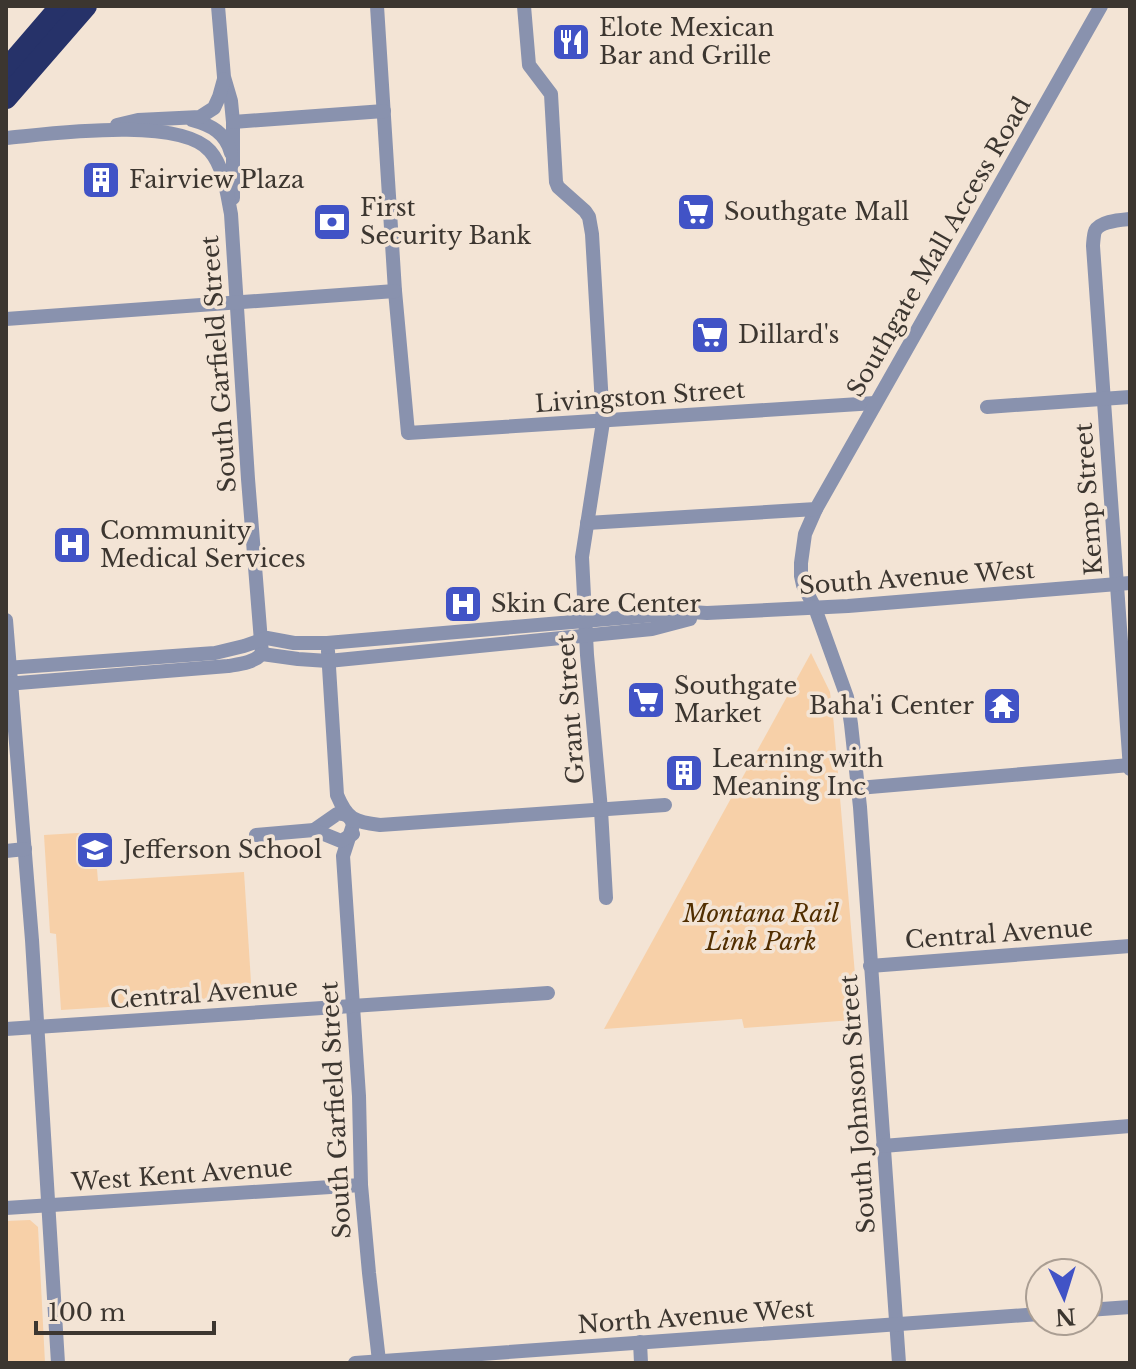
<svg xmlns="http://www.w3.org/2000/svg" width="1136" height="1369" viewBox="0 0 1136 1369" font-family="'Libre Baskerville',serif">
  <style>
    .green { fill: #f7d0a8 }
    .lines { fill: none; stroke-linecap: round; stroke-linejoin: round }
    .minor { stroke: #8992ae; stroke-width: 14 }
    .highway { stroke: #263269; stroke-width: 22 }
    .labels { text-anchor: middle; stroke-width: 7; stroke-linejoin: round; paint-order: stroke }
    .poi-label { font-size: 24px; fill: #3c3630; stroke: #f3e4d5; text-anchor: start }
    .street-label { font-size: 24px; fill: #3c3630; stroke: #f3e4d5 }
    .park-label { font-size: 24px; font-style: italic; fill: #512e00; stroke: #f3e4d5 }
  </style>
  <rect width="100%" height="100%" fill="#f3e4d5"/>
  <g class="green">
    <path d="M811 653 830 692 833 715 858 1010 852 1011 853 1020 744 1028 742 1019 604 1029Z"/>
    <path d="M94 832 98 881 244 872 252 998 61 1010 56 934 50 933 44 835Z"/>
    <path d="M30 1220 38 1227 45 1363H6V1221Z"/>
  </g>
  <g class="lines">
    <g class="minor">
      <path d="M218 6 224 77 231 101 233 122V198"/>
      <path d="M377 6 395 291 408 433 875 403"/>
      <path d="M524 6 529 65 551 94 556 182 558 187 585 211 589 217 592 234 603 422 582 557 587 655 601 810 606 898"/>
      <path d="M192 120C211 125 226 133 231 153"/>
      <path d="M233 122 384 111"/>
      <path d="M117 125 138 120 200 117 214 108 219 97 224 79"/>
      <path d="M6 138C51 134 179 116 210 151 224 167 227 194 231 214L248 479 262 654"/>
      <path d="M1130 219C1120 220 1100 221 1095 231 1094 232 1093 245 1093 246L1130 769"/>
      <path d="M6 319 395 291"/>
      <path d="M987 407 1130 397"/>
      <path d="M816 509 805 534 801 563V576L803 585 815 608 847 697 851 724 860 807 899 1363"/>
      <path d="M587 523 816 509 1101 6"/>
      <path d="M6 620 32 940 58 1363"/>
      <path d="M328 651 337 795C347 819 354 822 380 825L665 805"/>
      <path d="M6 668 215 653 244 646 267 638 294 643H327L690 612 707 613 848 606 1130 583"/>
      <path d="M6 684 228 666C240 664 253 663 262 654L298 659 328 661 652 629 690 619"/>
      <path d="M858 788 1130 765"/>
      <path d="M314 830 337 814C346 813 351 817 353 825L343 856 359 1096 361 1185 369 1273 379 1361"/>
      <path d="M256 835 314 830 341 841 353 834"/>
      <path d="M6 851 25 849"/>
      <path d="M870 966 1130 946"/>
      <path d="M6 1029 548 993"/>
      <path d="M883 1146 1130 1126"/>
      <path d="M6 1208 361 1185"/>
      <path d="M1088 1310 1130 1307"/>
      <path d="M640 1342 641 1363"/>
      <path d="M355 1363 1040 1314"/>
    </g>
    <g class="highway">
      <path d="M6 70 61 6"/>
      <path d="M6 98 86 6"/>
    </g>
  </g>
  <defs>
    <symbol id="restaurant-square" viewBox="-11 -11 22 22"><rect x="-9" y="-9" width="18" height="18" rx="4" fill="#4153c6" stroke="#f3e4d5"/><path d="M-5-6h1v4h1v-4h1v4h1v-4h1v5L-1.5 .5V6h-2V.5L-5-1ZM5-6V6H3V1.5H1.5Q1.5-4 5-6Z" fill="#fff"/></symbol>
    <symbol id="building-square" viewBox="-11 -11 22 22"><rect x="-9" y="-9" width="18" height="18" rx="4" fill="#4153c6" stroke="#f3e4d5"/><path d="M-4-6H4V6H1V3H-1V6H-4ZM-2.5-4.3h1.7v1.8h-1.7ZM.8-4.3h1.7v1.8H.8ZM-2.5-1h1.7V.8h-1.7ZM.8-1h1.7V.8H.8Z" fill="#fff"/></symbol>
    <symbol id="supermarket-square" viewBox="-11 -11 22 22"><rect x="-9" y="-9" width="18" height="18" rx="4" fill="#4153c6" stroke="#f3e4d5"/><path d="M-6-5.5h2.5l.6 2H6L4.5 2H-2.5L-4.4-4H-6ZM-1.5 3.2a1.3 1.3 0 1 0 .1 0ZM3 3.2a1.3 1.3 0 1 0 .1 0Z" fill="#fff"/></symbol>
    <symbol id="bank-square" viewBox="-11 -11 22 22"><rect x="-9" y="-9" width="18" height="18" rx="4" fill="#4153c6" stroke="#f3e4d5"/><path d="M-6-4H6V4H-6ZM0-2.3a2.3 2.3 0 1 0 0 4.6a2.3 2.3 0 1 0 0-4.6Z" fill="#fff"/></symbol>
    <symbol id="hospital-square" viewBox="-11 -11 22 22"><rect x="-9" y="-9" width="18" height="18" rx="4" fill="#4153c6" stroke="#f3e4d5"/><path d="M-5-5h3v3.5h4V-5h3V5h-3V1.5h-4V5h-3Z" fill="#fff"/></symbol>
    <symbol id="temple-square" viewBox="-11 -11 22 22"><rect x="-9" y="-9" width="18" height="18" rx="4" fill="#4153c6" stroke="#f3e4d5"/><path d="M0-6L5-2H3V0L6.5 2.5H4V6H1.5V3h-3V6H-4V2.5H-6.5L-3 0V-2H-5Z" fill="#fff"/></symbol>
    <symbol id="school-square" viewBox="-11 -11 22 22"><rect x="-9" y="-9" width="18" height="18" rx="4" fill="#4153c6" stroke="#f3e4d5"/><path d="M0-5L7-2L0 1L-7-2ZM-4 1L0 2.5L4 1V4Q0 6-4 4Z" fill="#fff"/></symbol>
  </defs>
  <g fill-rule="evenodd">
    <use href="#restaurant-square" x="549" y="20" width="44" height="44"/>
    <use href="#building-square" x="79" y="158" width="44" height="44"/>
    <use href="#supermarket-square" x="674" y="190" width="44" height="44"/>
    <use href="#bank-square" x="310" y="200" width="44" height="44"/>
    <use href="#supermarket-square" x="688" y="313" width="44" height="44"/>
    <use href="#hospital-square" x="50" y="523" width="44" height="44"/>
    <use href="#hospital-square" x="441" y="582" width="44" height="44"/>
    <use href="#supermarket-square" x="624" y="678" width="44" height="44"/>
    <use href="#temple-square" x="980" y="684" width="44" height="44"/>
    <use href="#building-square" x="662" y="751" width="44" height="44"/>
    <use href="#school-square" x="73" y="828" width="44" height="44"/>
  </g>
  <g class="labels">
    <g class="poi-label">
      <text x="599" y="36">Elote Mexican<tspan x="599" dy="28">Bar and Grille</tspan></text>
      <text x="129" y="188">Fairview Plaza</text>
      <text x="360" y="216">First<tspan x="360" dy="28">Security Bank</tspan></text>
      <text x="724" y="220">Southgate Mall</text>
      <text x="738" y="343">Dillard's</text>
      <text x="100" y="539">Community<tspan x="100" dy="28">Medical Services</tspan></text>
      <text x="491" y="612">Skin Care Center</text>
      <text x="674" y="694">Southgate<tspan x="674" dy="28">Market</tspan></text>
      <text x="974" y="714" text-anchor="end">Baha'i Center</text>
      <text x="712" y="767">Learning with<tspan x="712" dy="28">Meaning Inc</tspan></text>
      <text x="123" y="858">Jefferson School</text>
    </g>
    <g class="street-label">
      <text transform="translate(939 247) rotate(-60)" y="8">Southgate Mall Access Road</text>
      <text transform="translate(219 364) rotate(-94)" y="8">South Garfield Street</text>
      <text transform="translate(640 397) rotate(-4)" y="8">Livingston Street</text>
      <text transform="translate(1089 499) rotate(-94)" y="8">Kemp Street</text>
      <text transform="translate(917 578) rotate(-4)" y="8">South Avenue West</text>
      <text transform="translate(571 709) rotate(-94)" y="8">Grant Street</text>
      <text transform="translate(999 934) rotate(-4)" y="8">Central Avenue</text>
      <text transform="translate(204 994) rotate(-4)" y="8">Central Avenue</text>
      <text transform="translate(858 1104) rotate(-94)" y="8">South Johnson Street</text>
      <text transform="translate(336 1110) rotate(-93)" y="8">South Garfield Street</text>
      <text transform="translate(182 1175) rotate(-4)" y="8">West Kent Avenue</text>
      <text transform="translate(696 1317) rotate(-4)" y="8">North Avenue West</text>
    </g>
    <g class="park-label">
      <text x="761" y="922">Montana Rail<tspan x="761" dy="28">Link Park</tspan></text>
    </g>
  </g>
  <rect width="1136" height="1369" fill="none" stroke="#3c3630" stroke-width="16"/>
  <g transform="translate(1064 1297) rotate(176)"><circle r="38" fill="#f3e4d5" stroke="#aa9e93" stroke-width="2"/>
  <path d="M0-6L14 30L0 20L-14 30Z" fill="#4153c6"/>
  <text y="-12" font-size="22" font-weight="bold" text-anchor="middle" fill="#3c3630">N</text>
  </g>
  <path d="M36 1321v12h178v-12" fill="none" stroke="#3c3630" stroke-width="4"/>
  <text x="48" y="1321" font-size="24" fill="#3c3630" stroke="#f3e4d5" stroke-width="6" paint-order="stroke">100 m</text>
</svg>
